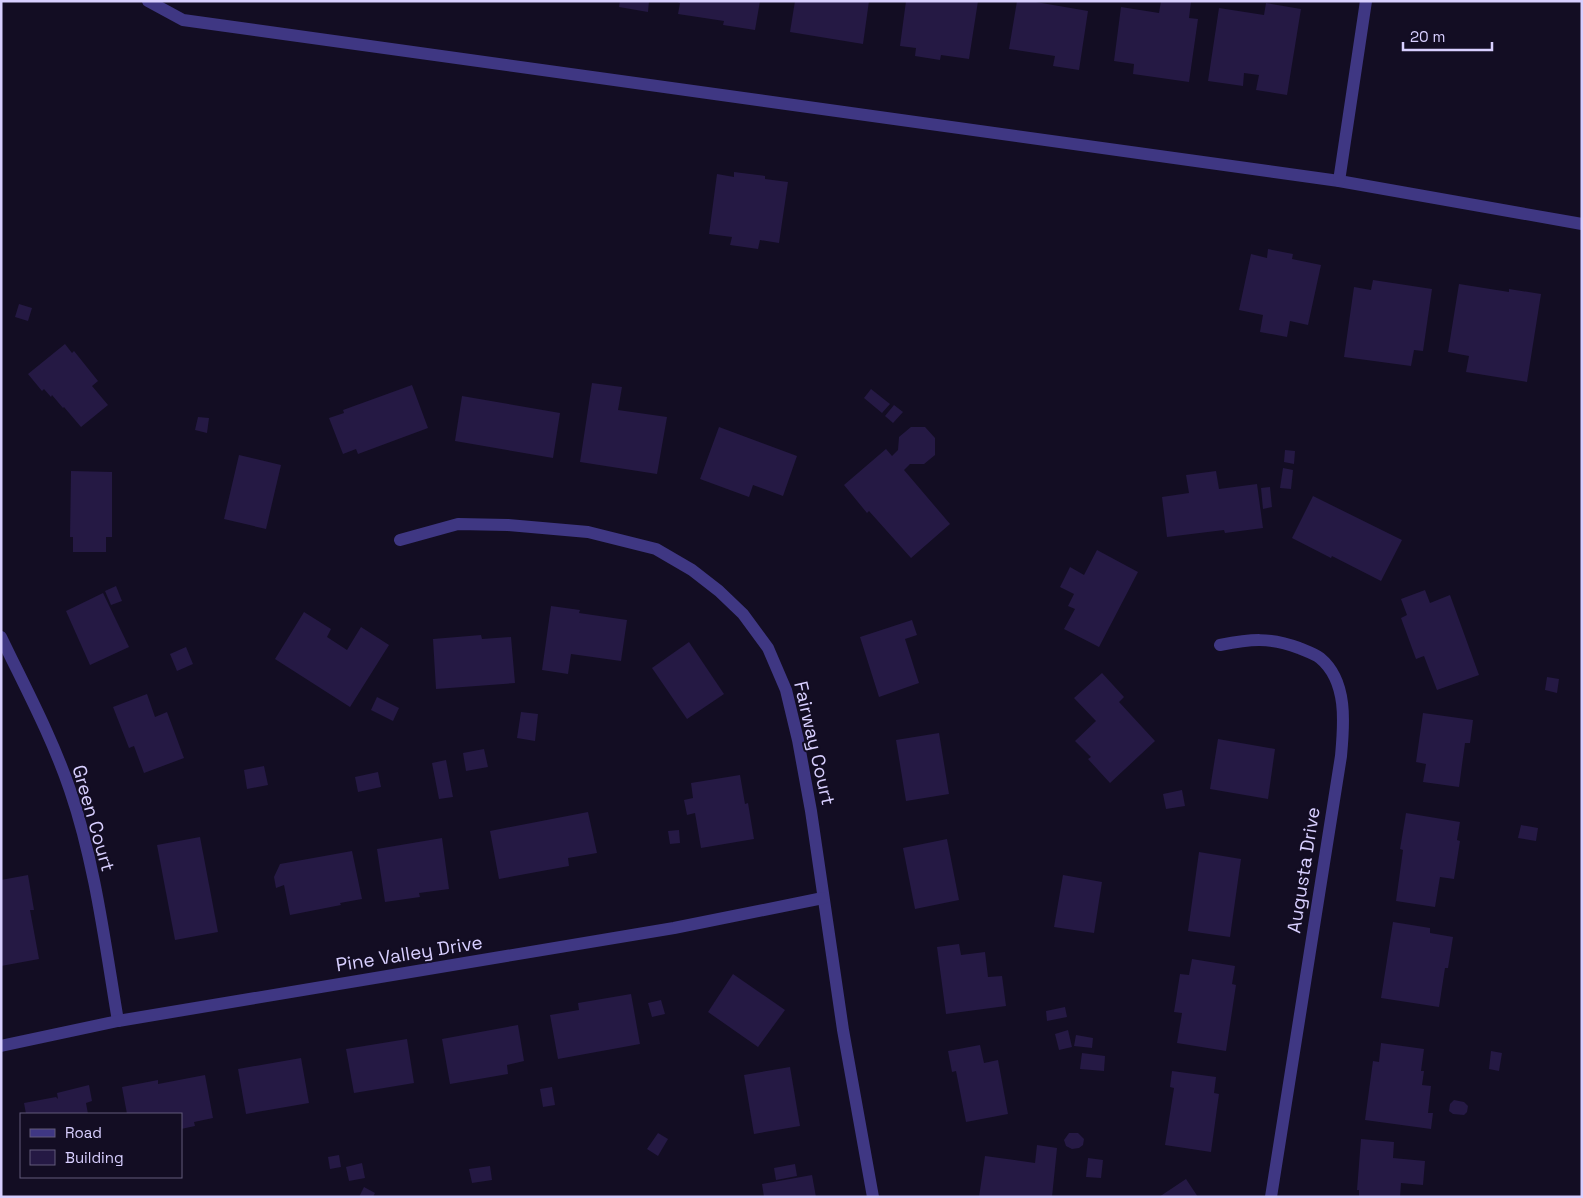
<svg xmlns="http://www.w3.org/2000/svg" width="1583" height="1198" viewBox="0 0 1583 1198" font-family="'Space Grotesk',sans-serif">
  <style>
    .building { fill: #251944 }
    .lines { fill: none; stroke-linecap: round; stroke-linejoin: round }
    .minor { stroke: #3f3783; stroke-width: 12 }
    .labels { text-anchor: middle; stroke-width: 4; stroke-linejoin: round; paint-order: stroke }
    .street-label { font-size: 19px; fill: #d8cfff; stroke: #130d23 }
  </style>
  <rect width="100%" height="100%" fill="#130d23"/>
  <g class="building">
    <path d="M620 1H649L648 12 619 7Z"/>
    <path d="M675 1H760L755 30 723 25 724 21 678 14 680 3Z"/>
    <path d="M795 1H869L863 44 790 32Z"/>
    <path d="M906 1H978L969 59 941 55 940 60 915 56 916 48 900 46Z"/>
    <path d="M1017 1H1030L1088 11 1079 70 1053 66 1055 56 1009 49Z"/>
    <path d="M1161 1 1191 2 1189 18 1198 19 1189 82 1133 74 1134 64 1114 61 1121 7 1159 13Z"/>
    <path d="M1266 3 1301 9 1287 95 1256 90 1259 75 1244 73 1243 86 1208 81 1219 8 1264 15Z"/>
    <path d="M734 172 765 176V179L788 182 779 243 760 240 758 249 730 245 732 237 709 234 717 174 734 177Z"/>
    <path d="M1268 249 1293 254 1292 259 1321 265 1308 325 1290 321 1287 337 1260 332 1263 315 1239 310 1251 254 1267 258Z"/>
    <path d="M1373 280 1432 289 1423 351 1414 350 1411 366 1344 357 1354 287 1371 290Z"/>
    <path d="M1459 284 1509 292V289L1541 294 1527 382 1466 372 1469 356 1448 352Z"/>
    <path d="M19 304 32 308 28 321 15 317Z"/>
    <path d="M65 344 72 353 74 351 98 381 92 386 108 405 81 427 64 407 63 408 52 395 51 397 44 389 42 391 28 374Z"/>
    <path d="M592 383 622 387 618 410 667 417 657 474 580 462Z"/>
    <path d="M412 385 428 428 358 454 356 449 343 454 329 418 344 413 343 410Z"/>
    <path d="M871 389 890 404 882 413 864 398Z"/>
    <path d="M462 396 560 413 553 458 455 441Z"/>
    <path d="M894 405 903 412 893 423 885 416Z"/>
    <path d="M198 417 209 418 207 433 195 430Z"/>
    <path d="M719 427 797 456 783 496 753 485 749 497 700 479Z"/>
    <path d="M911 427H925L935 438V455L924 464H910L904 470 950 524 911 558 869 511 867 513 844 485 886 449 892 456 898 450 899 437Z"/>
    <path d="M1285 450 1295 451 1294 464 1284 462Z"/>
    <path d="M239 455 281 465 266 529 224 519Z"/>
    <path d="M1283 468 1293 470 1291 489 1280 488Z"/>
    <path d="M71 471 112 472V537H106V552H73V537H70Z"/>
    <path d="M1216 471 1219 489 1257 484 1263 528 1225 533 1224 530 1167 537 1162 497 1189 493 1186 475Z"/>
    <path d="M1270 487 1272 507 1263 509 1261 488Z"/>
    <path d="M1313 496 1402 540 1381 581 1332 556 1331 558 1292 538Z"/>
    <path d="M1097 550 1138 572 1099 647 1064 629 1075 609 1068 606 1074 594 1060 587 1070 567 1084 575Z"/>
    <path d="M116 586 122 601 111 605 105 591Z"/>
    <path d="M1425 590 1430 603 1450 595 1479 675 1437 690 1424 656 1416 659 1401 618 1407 615 1401 599Z"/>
    <path d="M103 593 129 647 90 665 66 611Z"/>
    <path d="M551 606 580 610 579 613 627 620 621 661 571 654 568 674 542 670Z"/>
    <path d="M304 612 331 629 327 637 347 650 361 627 389 645 350 707 275 659Z"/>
    <path d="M912 620 917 635 905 639 919 683 879 697 860 637Z"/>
    <path d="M481 635 482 639 511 637 515 683 436 689 433 639Z"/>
    <path d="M689 642 724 694 687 719 652 668Z"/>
    <path d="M186 647 193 664 177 671 170 654Z"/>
    <path d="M1102 673 1124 697 1119 702 1155 741 1110 783 1088 759 1091 757 1075 741 1096 721 1074 698Z"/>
    <path d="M1547 677 1559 679 1557 693 1545 690Z"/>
    <path d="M147 694 155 717 167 712 184 758 144 773 134 746 129 748 113 707Z"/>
    <path d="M377 697 399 708 393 721 371 710Z"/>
    <path d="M521 712 538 714 535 741 517 738Z"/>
    <path d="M1423 713 1473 720 1470 743H1465L1459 787 1423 782 1426 764 1416 762Z"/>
    <path d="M939 733 949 794 906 801 896 740Z"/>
    <path d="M1218 739 1275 749 1268 799 1210 789Z"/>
    <path d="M484 749 488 767 466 771 463 753Z"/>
    <path d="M446 760 453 797 439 799 432 763Z"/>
    <path d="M264 766 268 785 247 789 244 770Z"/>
    <path d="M378 772 381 787 358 792 355 777Z"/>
    <path d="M740 775 745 804 748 803 754 839 701 848 695 813 687 815 684 800 693 798 691 783Z"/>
    <path d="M1182 790 1185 806 1166 809 1163 794Z"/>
    <path d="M588 812 597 853 568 858 569 866 499 879 490 831Z"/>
    <path d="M1406 813 1460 822 1457 840 1460 841 1454 879 1440 877 1435 907 1396 901 1403 850 1400 849Z"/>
    <path d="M1521 825 1538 828 1536 841 1518 838Z"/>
    <path d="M679 830 680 843 670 844 668 831Z"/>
    <path d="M200 837 218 932 175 940 157 845Z"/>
    <path d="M442 838 449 889 419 893 420 897 385 902 377 849Z"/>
    <path d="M947 839 959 900 915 909 903 848Z"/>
    <path d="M352 851 362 899 340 903 341 905 290 915 284 885 276 888 274 877 280 864Z"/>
    <path d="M1199 852 1241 859 1230 937 1188 931Z"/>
    <path d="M28 875 34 910H30L39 959 1 966V880Z"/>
    <path d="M1063 875 1102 882 1094 933 1054 927Z"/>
    <path d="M1393 922 1430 928V933L1453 937 1448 968H1445L1439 1007 1381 998Z"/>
    <path d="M959 944 961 955 985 952 988 977 1002 976 1006 1006 946 1014 937 947Z"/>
    <path d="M1192 959 1235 966 1232 984 1236 985 1226 1051 1177 1043 1182 1013 1174 1012 1180 974 1189 975Z"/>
    <path d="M733 974 785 1010 758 1047 708 1012Z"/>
    <path d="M631 994 640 1044 558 1059 550 1015 579 1010 578 1003Z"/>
    <path d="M661 1000 665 1014 652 1017 648 1003Z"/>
    <path d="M1065 1007 1067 1017 1047 1021 1046 1011Z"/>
    <path d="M518 1025 524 1061 507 1065 508 1074 450 1084 442 1039Z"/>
    <path d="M1068 1030 1072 1047 1059 1050 1055 1034Z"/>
    <path d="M1076 1035 1093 1038 1092 1048 1074 1046Z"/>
    <path d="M407 1039 414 1083 354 1093 346 1049Z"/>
    <path d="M1381 1043 1424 1049 1421 1071H1424L1422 1085 1431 1086 1428 1113H1433L1431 1129 1365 1120 1373 1061 1379 1062Z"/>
    <path d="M980 1045 984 1063 998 1060 1008 1114 966 1122 956 1071 952 1072 948 1051Z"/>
    <path d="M1491 1051 1502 1053 1499 1071 1489 1069Z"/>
    <path d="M1082 1053 1105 1056 1104 1071 1080 1069Z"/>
    <path d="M301 1058 309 1103 246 1114 238 1069Z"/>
    <path d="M790 1067 800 1126 754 1134 744 1075Z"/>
    <path d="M1172 1071 1216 1077 1214 1093 1219 1094 1211 1152 1165 1145 1174 1088 1170 1087Z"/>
    <path d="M205 1075 213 1118 194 1122 195 1126 181 1129V1114H127L122 1087 158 1080V1084Z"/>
    <path d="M89 1085 92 1101 86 1103 88 1114H26L24 1103 56 1097 58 1099 57 1093Z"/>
    <path d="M552 1087 555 1105 543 1107 540 1089Z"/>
    <path d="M1454 1100 1464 1102 1468 1106 1467 1112 1464 1115 1453 1114 1449 1111 1450 1104Z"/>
    <path d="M658 1133 668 1139 658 1156 647 1149Z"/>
    <path d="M1069 1133H1078L1084 1139 1083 1145 1079 1148 1072 1149 1066 1146 1064 1140Z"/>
    <path d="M1361 1139 1394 1142 1393 1158 1425 1161 1423 1185 1401 1183 1400 1197H1359V1190H1357Z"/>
    <path d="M1037 1145 1057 1148 1052 1197H979L985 1156 1035 1163Z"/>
    <path d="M339 1155 341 1167 330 1169 328 1157Z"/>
    <path d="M1088 1158 1103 1160 1101 1178 1086 1177Z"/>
    <path d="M362 1163 365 1178 349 1181 346 1167Z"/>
    <path d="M795 1164 797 1176 776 1180 774 1168Z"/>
    <path d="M490 1166 492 1180 472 1183 469 1169Z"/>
    <path d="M812 1175 816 1197H764L762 1184Z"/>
    <path d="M1186 1179 1198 1197H1159Z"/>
    <path d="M364 1187 375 1193 373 1197H359Z"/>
  </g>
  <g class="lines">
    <g class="minor">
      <path d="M148 1 183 20 1339 181 1582 224"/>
      <path d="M1339 181 1366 1"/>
      <path d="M400 540 458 524 508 525 588 532 656 549 692 570 719 591 743 614 768 648 786 690 798 740 811 811 843 1030 873 1197"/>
      <path d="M1 637C25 687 52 737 70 790 95 863 105 944 118 1021"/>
      <path d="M1220 645C1251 639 1269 637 1299 648 1306 651 1315 654 1320 658 1348 681 1344 724 1341 756L1271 1197"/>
      <path d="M1 1046 118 1021 674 928 823 898"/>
    </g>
  </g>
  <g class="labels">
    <g class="street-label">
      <text transform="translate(815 743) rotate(77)" y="7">Fairway Court</text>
      <text transform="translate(94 818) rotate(74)" y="7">Green Court</text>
      <text transform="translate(1303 870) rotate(-81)" y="7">Augusta Drive</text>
      <text transform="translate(409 953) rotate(-9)" y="7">Pine Valley Drive</text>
    </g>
  </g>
  <rect width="1583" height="1198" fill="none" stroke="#d8cfff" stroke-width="5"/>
  <rect x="20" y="1113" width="162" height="65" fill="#130d23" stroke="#625b7b"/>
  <rect x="30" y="1129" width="25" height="8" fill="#3f3783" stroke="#625b7b"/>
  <text x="65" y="1138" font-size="15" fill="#d8cfff">Road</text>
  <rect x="30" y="1150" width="25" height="15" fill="#251944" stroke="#625b7b"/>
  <text x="65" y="1163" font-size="15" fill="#d8cfff">Building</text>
  <path d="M1403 42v8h89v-8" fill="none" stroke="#d8cfff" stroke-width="2.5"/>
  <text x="1410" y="42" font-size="15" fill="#d8cfff" stroke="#130d23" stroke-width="4" paint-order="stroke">20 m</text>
</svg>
